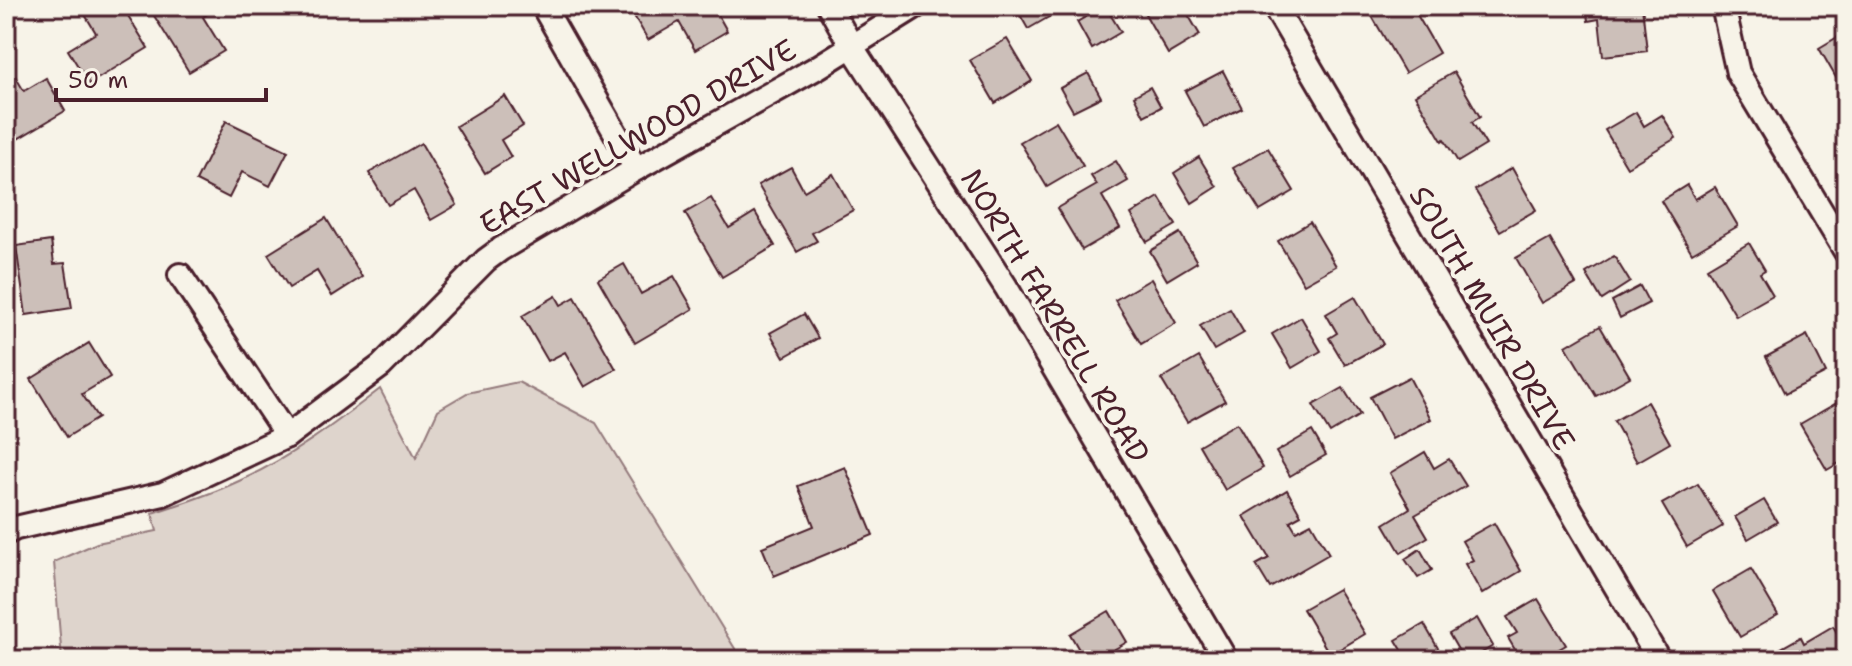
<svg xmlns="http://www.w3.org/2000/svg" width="1852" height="666" viewBox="0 0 1852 666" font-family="'Shantell Sans',sans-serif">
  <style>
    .green { fill: #ded4cc; stroke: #947a7c; stroke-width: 2 }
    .building { fill: #ccbfb9; stroke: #4a1f2b; stroke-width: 2 }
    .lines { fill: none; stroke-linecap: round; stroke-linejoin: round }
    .street-casing { stroke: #4a1f2b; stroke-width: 28 }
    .street { stroke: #f7f3e8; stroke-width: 22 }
    .labels { text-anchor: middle; stroke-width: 8; stroke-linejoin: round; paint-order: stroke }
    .street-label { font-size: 30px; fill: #4a1f2b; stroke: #f7f3e8 }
  </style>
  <rect width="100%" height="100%" fill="#f7f3e8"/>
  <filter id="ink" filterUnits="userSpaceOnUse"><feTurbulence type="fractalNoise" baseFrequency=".0125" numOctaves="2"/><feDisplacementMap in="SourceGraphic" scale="16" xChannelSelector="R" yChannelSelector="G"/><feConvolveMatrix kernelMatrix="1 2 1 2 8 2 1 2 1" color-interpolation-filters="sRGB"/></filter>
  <g filter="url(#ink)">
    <path class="green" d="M518 382 596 423 742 660H62L54 562 97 543 157 531 152 513C181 504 211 494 239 481 290 458 336 423 380 389L416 458 438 410 467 393Z"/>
    <g class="building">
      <path d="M84 6H122L148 48 89 84 68 50 96 33 81 8Z"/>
      <path d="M148 6H217L218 7 203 17 224 51 189 72Z"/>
      <path d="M634 6H713L727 31 695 50 679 22 648 40 630 9Z"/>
      <path d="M1015 6H1052L1056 13 1028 29Z"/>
      <path d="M1105 6 1121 32 1092 49 1077 22Z"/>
      <path d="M1154 6H1183L1200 35 1168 54 1144 12Z"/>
      <path d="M1377 6H1412L1439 53 1405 73 1369 11Z"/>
      <path d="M1586 6H1642L1647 51 1603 56 1599 19 1588 21Z"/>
      <path d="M1846 32V95L1819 48Z"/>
      <path d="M1007 39 1032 81 995 103 970 60Z"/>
      <path d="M9 66 24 91 46 78 65 111 14 141 6 127V68Z"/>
      <path d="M1223 71 1242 108 1204 127 1185 91Z"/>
      <path d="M1454 72 1480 117 1472 122 1486 145 1458 162 1444 139 1442 141 1415 95Z"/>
      <path d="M1088 73 1101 97 1073 111 1060 88Z"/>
      <path d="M1150 87 1161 107 1144 116 1134 96Z"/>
      <path d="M505 96 523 126 501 140 511 157 485 173 456 126Z"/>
      <path d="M1636 112 1644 126 1662 115 1676 138 1627 167 1605 130Z"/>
      <path d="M226 121 288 151 270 186 242 172 229 198 196 181Z"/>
      <path d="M1056 121 1083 166 1047 187 1020 142Z"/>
      <path d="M421 143 457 205 431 220 414 190 388 205 369 173Z"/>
      <path d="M1268 148 1294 191 1260 211 1233 168Z"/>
      <path d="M1199 157 1217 187 1192 203 1174 173Z"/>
      <path d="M1116 161 1128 181 1102 196 1120 228 1082 250 1057 208 1097 185 1091 176Z"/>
      <path d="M791 167 804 191 833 174 853 210 812 233 817 241 797 252 758 185Z"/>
      <path d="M1512 168 1536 210 1500 231 1475 190Z"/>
      <path d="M1687 185 1695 199 1715 187 1738 226 1692 253 1661 201Z"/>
      <path d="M1159 197 1176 225 1147 242 1131 214Z"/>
      <path d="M711 198 729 228 755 212 775 246 722 277 685 213Z"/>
      <path d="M326 218 362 277 332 296 317 271 289 288 268 254Z"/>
      <path d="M1310 222 1336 266 1304 284 1278 241Z"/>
      <path d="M1180 233 1197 262 1167 280 1150 251Z"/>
      <path d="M1550 239 1576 284 1542 303 1516 258Z"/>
      <path d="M51 241 54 264 65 263 72 308 26 315 16 246Z"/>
      <path d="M1749 243 1765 270 1760 273 1773 295 1736 316 1707 268Z"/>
      <path d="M1614 256 1630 282 1602 300 1586 273Z"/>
      <path d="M624 264 641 294 674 276 693 309 635 343 598 279Z"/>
      <path d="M1151 279 1176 323 1141 344 1115 300Z"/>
      <path d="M1640 286 1649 303 1620 318 1612 301Z"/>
      <path d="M556 296 561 305 575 297 616 369 585 387 565 352 548 361 522 316Z"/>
      <path d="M1355 297 1383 344 1345 365 1329 338 1337 333 1326 314Z"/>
      <path d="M1230 309 1244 333 1214 350 1200 326Z"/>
      <path d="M804 314 818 338 784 357 770 333Z"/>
      <path d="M1301 317 1321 351 1292 368 1272 334Z"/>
      <path d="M1600 326 1630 377 1596 396 1566 346Z"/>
      <path d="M1807 335 1826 373 1785 394 1766 357Z"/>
      <path d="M89 343 110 377 82 394 98 418 67 437 31 379Z"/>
      <path d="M1199 357 1225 401 1187 422 1161 379Z"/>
      <path d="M1409 377 1431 419 1392 439 1370 397Z"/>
      <path d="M1343 388 1360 415 1330 433 1313 405Z"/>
      <path d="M1840 401 1846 410V459L1827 470 1800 424Z"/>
      <path d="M1647 402 1670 443 1637 462 1614 421Z"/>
      <path d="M1237 423 1263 468 1225 490 1199 445Z"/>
      <path d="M1312 431 1326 455 1290 476 1276 452Z"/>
      <path d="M1425 452 1434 468 1449 459 1466 486 1415 515 1428 537 1401 553 1384 524 1410 508 1390 473Z"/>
      <path d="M845 467 873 535 774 576 762 547 814 526 798 486Z"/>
      <path d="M1698 484 1723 526 1687 547 1662 504Z"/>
      <path d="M1287 490 1301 515 1290 521 1296 531 1311 523 1329 554 1270 588 1256 565 1269 558 1244 516Z"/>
      <path d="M1764 500 1777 522 1748 539 1735 517Z"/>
      <path d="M1494 523 1521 571 1482 594 1465 564 1473 560 1462 541Z"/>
      <path d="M1420 549 1432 570 1418 578 1405 559Z"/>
      <path d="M1751 569 1778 615 1740 637 1713 591Z"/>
      <path d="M1338 589 1365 634 1330 655 1303 609Z"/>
      <path d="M1538 599 1566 645 1540 660H1521L1508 638 1517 633 1507 617Z"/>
      <path d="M1109 611 1127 642 1096 660H1085L1070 634Z"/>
      <path d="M1477 618 1493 646 1470 660H1464L1449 634Z"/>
      <path d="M1424 624 1439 650 1422 660H1408L1396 640Z"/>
      <path d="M1833 626 1846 648V659L1844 660H1760L1801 637 1804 643Z"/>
    </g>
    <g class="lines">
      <defs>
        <g id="street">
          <path d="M543 6 636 169"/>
          <path d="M829 6 852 47 1006 287 1226 660"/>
          <path d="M1274 6 1659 660"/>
          <path d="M1723 6 1738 73 1846 252"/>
          <path d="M180 275 287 436"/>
          <path d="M6 533 16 528 163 494 287 436 381 366 486 260 501 249 636 169 818 67 916 6"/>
        </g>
      </defs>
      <use href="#street" class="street-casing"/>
      <use href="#street" class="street"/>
    </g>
  </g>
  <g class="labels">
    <g class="street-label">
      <text transform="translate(638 137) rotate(-30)" y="10">EAST WELLWOOD DRIVE</text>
      <text transform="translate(1055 316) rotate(59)" y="10">NORTH FARRELL ROAD</text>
      <text transform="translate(1492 318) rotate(60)" y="10">SOUTH MUIR DRIVE</text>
    </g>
  </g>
  <rect width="1852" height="666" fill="none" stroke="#f7f3e8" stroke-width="32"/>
  <rect x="16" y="16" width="1820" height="634" fill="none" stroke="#4a1f2b" stroke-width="3" filter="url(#ink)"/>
  <path d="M56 88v12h210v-12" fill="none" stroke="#4a1f2b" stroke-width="4"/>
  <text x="68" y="88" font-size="24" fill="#4a1f2b" stroke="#f7f3e8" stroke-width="6" paint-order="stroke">50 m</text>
</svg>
